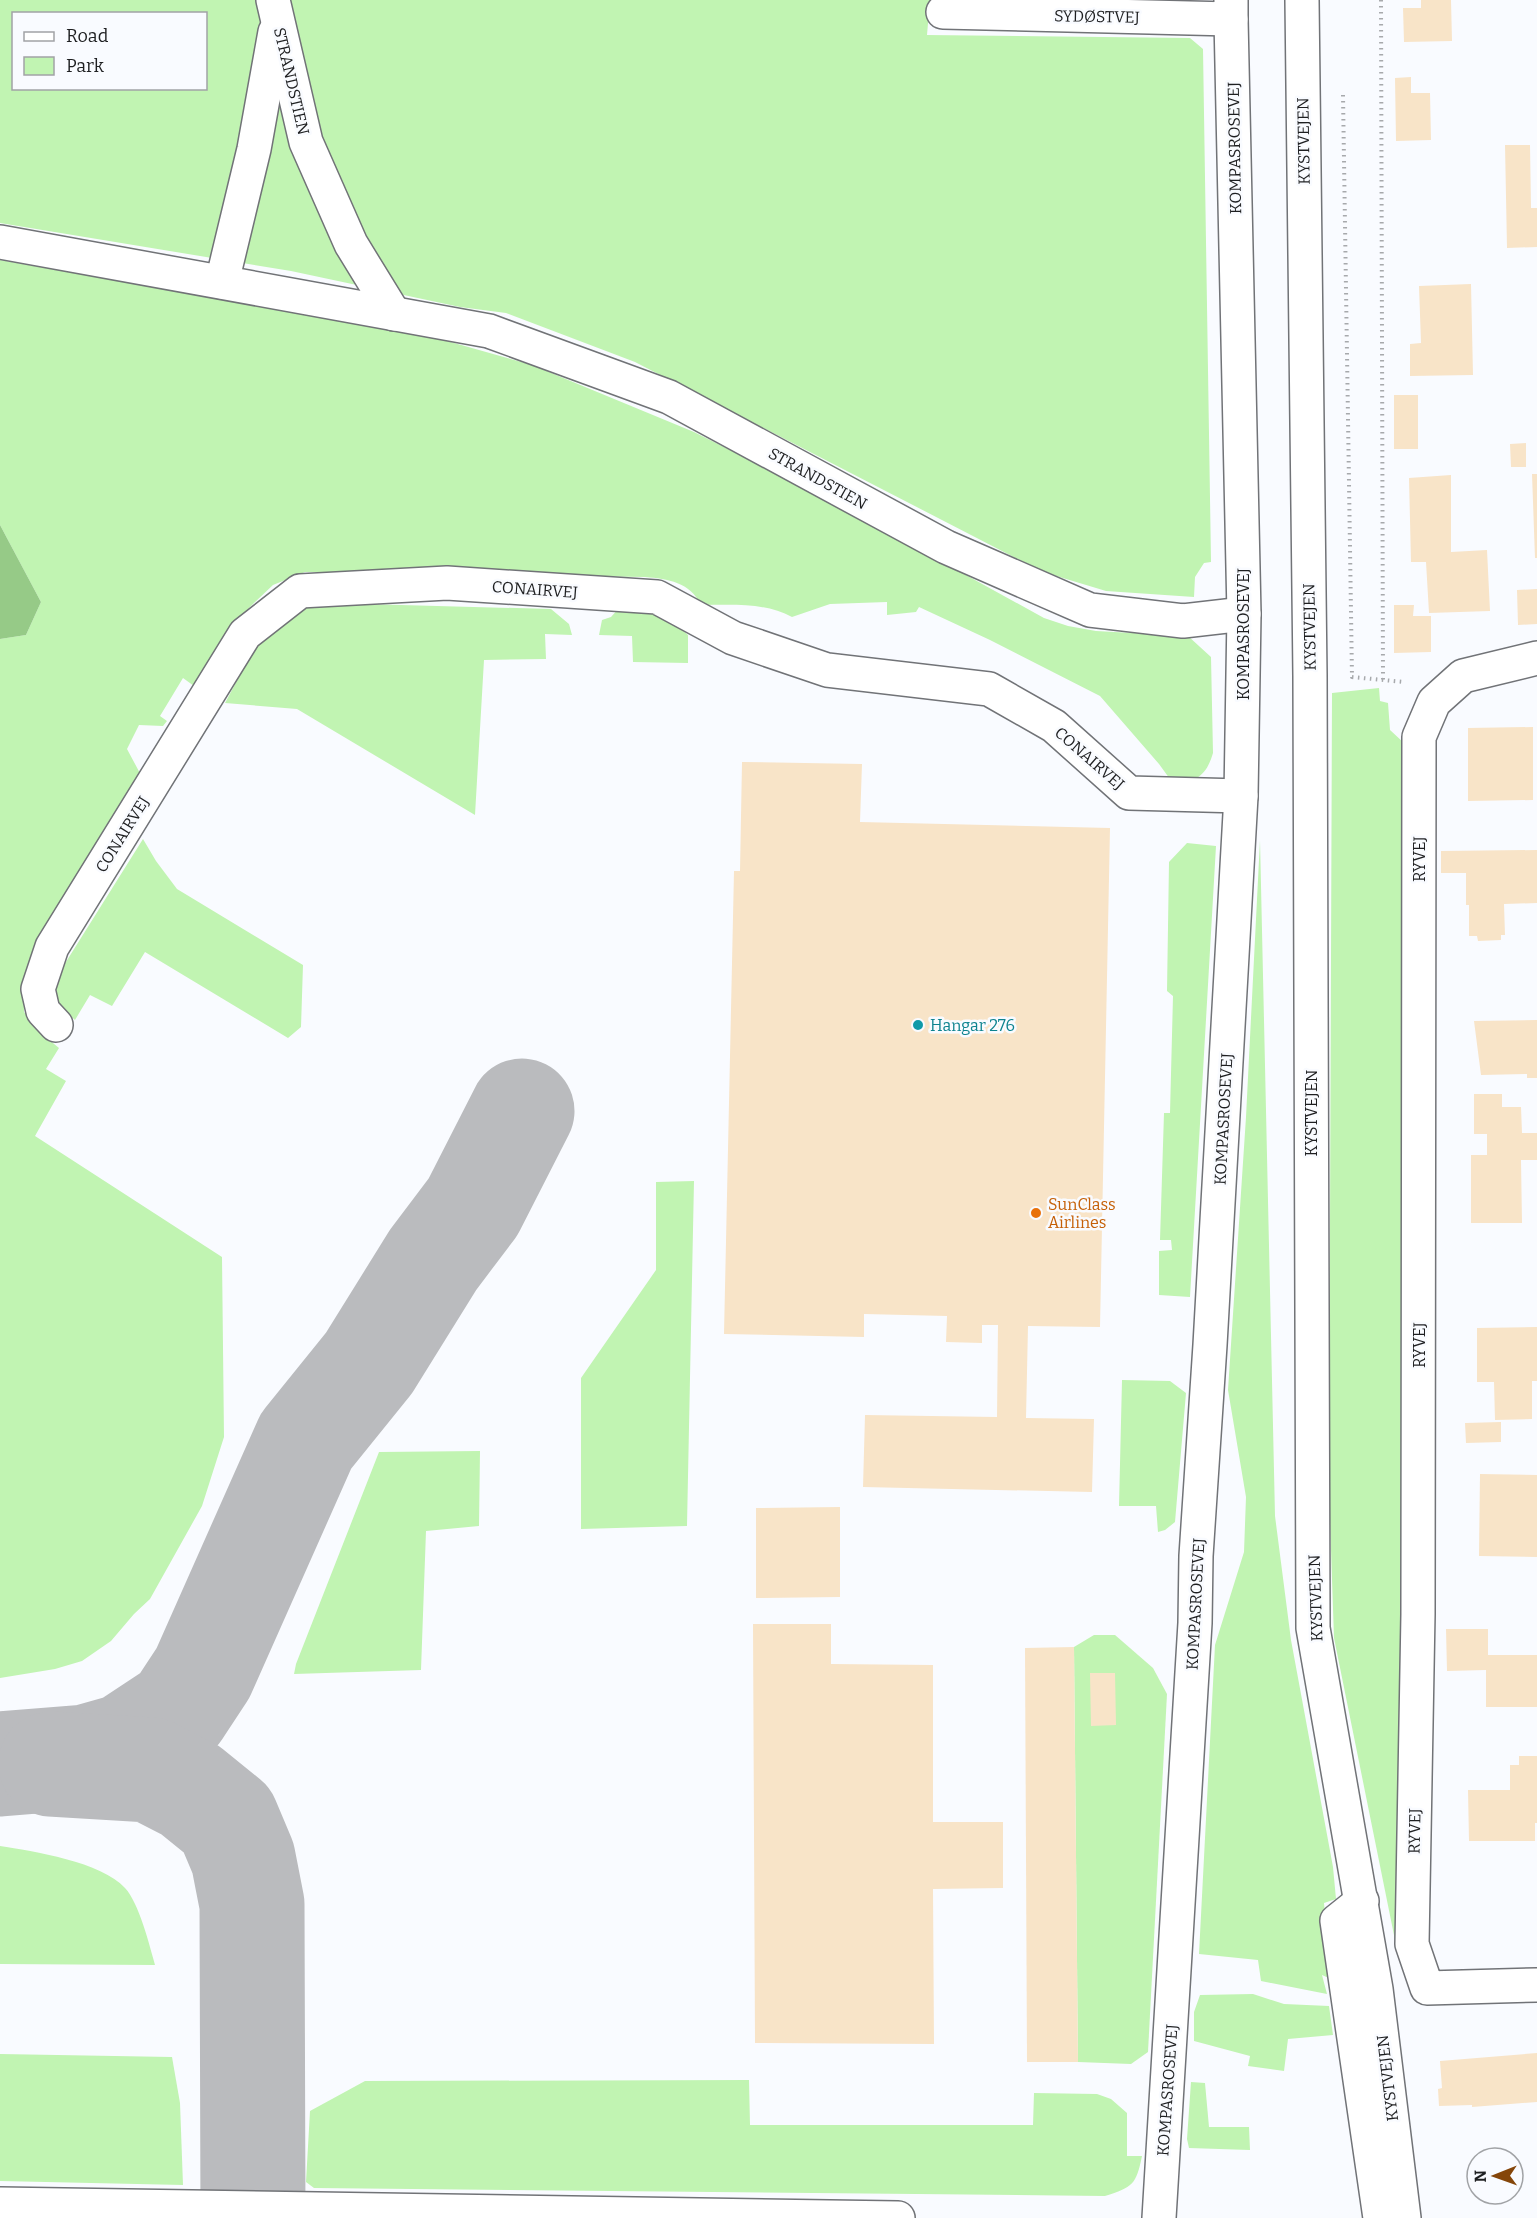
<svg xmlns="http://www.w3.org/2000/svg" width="1537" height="2218" viewBox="0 0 1537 2218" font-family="Bitter,serif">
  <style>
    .green { fill: #c1f4b2; fill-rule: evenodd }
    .forest { fill: #96ca87 }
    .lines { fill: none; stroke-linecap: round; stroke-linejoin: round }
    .taxiway { stroke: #babbbe; stroke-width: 105 }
    .building { fill: #f8e4c8 }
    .minor-casing { stroke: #717377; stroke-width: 36 }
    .path { stroke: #a7a9ac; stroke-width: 4; stroke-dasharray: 1.5 4.5; stroke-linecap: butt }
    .minor { stroke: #fff; stroke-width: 33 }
    .culture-dot { fill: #0f9aa8; stroke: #f9fbff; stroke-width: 2 }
    .food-dot { fill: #e8710a; stroke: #f9fbff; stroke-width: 2 }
    .labels { text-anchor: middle; stroke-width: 5; stroke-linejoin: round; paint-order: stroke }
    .street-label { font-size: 16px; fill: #1e1f21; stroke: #f9fbff }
    .culture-label { font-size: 16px; fill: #0d838f; stroke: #f9fbff; text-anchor: start }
    .food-label { font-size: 16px; fill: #c56008; stroke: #f9fbff; text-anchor: start }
  </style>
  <rect width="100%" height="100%" fill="#f9fbff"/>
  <g class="green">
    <path d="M0 0H930L927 35 1190 38 1203 49 1211 562 1204 563 1195 577 1194 597 1106 591 1043 572 635 362 506 313 460 307 291 271 0 223ZM14 14H206V88H14Z"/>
    <path d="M0 260 359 323 440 339 532 365 694 432 730 450 946 564 1044 618 1068 626 1096 631 1188 636 1211 657 1213 753C1206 777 1196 780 1175 786L1159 764 1100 696 990 640 919 607 916 612 887 615V602L830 604 792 617C765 602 731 605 701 605 690 582 668 579 645 577L305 572 273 585 254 603 240 617 194 686 183 678 160 716 167 721 163 726 139 725 127 749 142 777 24 992V1012L42 1034 59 1048 46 1069 66 1081 35 1136 222 1257 224 1437 202 1506 150 1599 134 1614 111 1641 82 1661 55 1669 0 1678V639L26 635 41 602 0 525Z"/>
    <path d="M328 603 551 609 569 624 572 635 545 634 546 659 484 660 475 815 297 709 225 703 263 632 300 605Z"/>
    <path d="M620 607 659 609 688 635V663L633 662 632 636 599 635 602 620 611 617Z"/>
    <path d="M1379 688 1380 701 1388 703 1390 730 1404 743 1409 1349 1397 1950 1334 1638 1329 1491 1332 693Z"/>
    <path d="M143 839 156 861 177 889 303 965 301 1027 288 1038 145 952 112 1006 90 995 75 1020C61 1007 51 1002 54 981Z"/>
    <path d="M1260 840 1275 1516 1291 1640 1333 1867 1336 1899 1324 1903 1331 1979 1322 1975 1327 1994 1261 1981 1258 1960 1199 1954 1215 1645 1244 1552 1246 1497 1228 1390 1246 1117Z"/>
    <path d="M1187 843 1216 846 1190 1297 1159 1295V1251L1172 1250 1171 1240H1160L1164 1113H1170L1173 996 1167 991 1169 862Z"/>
    <path d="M694 1181 687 1526 581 1529V1378L656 1270V1182Z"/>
    <path d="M1122 1380 1170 1381 1186 1393 1175 1522 1165 1530 1158 1532 1156 1506H1119Z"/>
    <path d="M480 1451 479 1526 426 1531 421 1670 294 1674 296 1664 379 1452Z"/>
    <path d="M1094 1635H1115L1153 1668 1167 1694 1148 2052 1131 2064 1078 2062 1074 1647Z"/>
    <path d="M0 1846C33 1851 102 1862 125 1888 139 1903 149 1944 155 1965L0 1964Z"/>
    <path d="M1253 1994 1284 2004 1329 2006 1333 2035 1288 2039 1284 2071 1248 2066 1250 2056 1194 2041V2012L1200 1995Z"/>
    <path d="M0 2054 172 2057 180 2103 183 2185 0 2181Z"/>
    <path d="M749 2080 750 2125H1033L1034 2093 1097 2094 1111 2099 1127 2113V2156H1142C1136 2185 1133 2187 1105 2196L314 2188 306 2182 310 2111 365 2081Z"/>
    <path d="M1191 2082 1205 2083 1209 2127H1249L1250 2150 1189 2148 1187 2139Z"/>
  </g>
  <path class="forest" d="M0 525 41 602 26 635 0 639Z"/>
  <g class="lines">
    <g class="taxiway">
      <path d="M0 1764 86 1757 125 1746 178 1711 203 1673 306 1441 369 1363 433 1260 473 1207 522 1111"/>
      <path d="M51 1764 151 1770 190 1790 227 1820 243 1858 252 1904 253 2218"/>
    </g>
  </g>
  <g class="building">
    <path d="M1421 0H1451L1452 41 1404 42 1403 8H1421Z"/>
    <path d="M1411 77V93H1430L1431 140 1396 141 1395 78Z"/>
    <path d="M1505 145H1530L1531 208H1537V247L1507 248Z"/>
    <path d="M1471 284 1473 375 1410 376V344L1421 343 1419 286Z"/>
    <rect x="1394" y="395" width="24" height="54"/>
    <path d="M1526 443V467H1511L1510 444Z"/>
    <path d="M1532 474H1537V558H1535Z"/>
    <path d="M1451 475V552L1487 550 1490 611 1429 613 1426 562H1411L1409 478Z"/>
    <path d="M1537 589V624L1518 625 1517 590Z"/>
    <path d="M1394 605H1414L1413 616H1431V652L1394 653Z"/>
    <path d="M1533 727V800L1468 801V728Z"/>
    <path d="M742 762 862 764 860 822 1110 828 1100 1327 1028 1326 1026 1418 1094 1419 1092 1492 863 1487 865 1415 997 1417 998 1325H982V1343L946 1342 947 1316 864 1314V1337L724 1334 734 871H740Z"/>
    <path d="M1537 850V903L1504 904 1505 935H1501V940L1478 941 1477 936H1469V905H1466V873H1441V851Z"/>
    <path d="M1537 1020V1078H1527V1074L1481 1075 1474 1021Z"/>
    <path d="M1474 1094H1502V1107H1521L1522 1133H1537V1160H1521L1522 1223H1471V1155H1487V1134H1474Z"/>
    <path d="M1537 1327V1381H1532V1419L1495 1420 1494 1382H1477V1328Z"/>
    <path d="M1501 1422V1442L1466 1443 1465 1423Z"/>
    <path d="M1480 1474 1537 1475V1557L1479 1556Z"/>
    <path d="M840 1507V1597L756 1598V1508Z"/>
    <path d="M753 1624H831V1664L933 1665V1822H1003V1888L933 1889 934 2044 755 2043Z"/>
    <path d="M1446 1629H1488V1655H1537V1707H1486V1670L1447 1671Z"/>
    <path d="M1074 1647 1078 2062H1027L1025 1648Z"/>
    <path d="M1090 1673H1115L1116 1725 1091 1726Z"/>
    <path d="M1519 1756H1537V1823H1535V1841H1469L1468 1790H1510V1765H1519Z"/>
    <path d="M1537 2053V2102L1472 2107V2105L1439 2106 1438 2089 1442 2088 1440 2061Z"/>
  </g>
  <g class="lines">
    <defs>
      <g id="minor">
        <path d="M273 0 306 142 351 244 394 314"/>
        <path d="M1302 0 1310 676 1313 1628 1376 1989 1404 2218"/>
        <path d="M943 12 1231 19V0"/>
        <path d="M0 242 489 331 669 397 946 547 1090 610 1183 621 1244 614"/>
        <path d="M222 282 254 149 275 32"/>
        <path d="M1537 658 1463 676 1434 702 1419 737 1418 1614 1412 1944 1427 1988 1537 1985"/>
        <path d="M56 1025 43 1011 38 989 52 947 245 634 300 591 447 583 657 597 733 638 827 670 989 689 1054 726 1129 793 1241 796"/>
        <path d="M1362 1901 1337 1921 1380 2218"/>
        <path d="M0 2204 898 2218"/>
        <path d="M1159 2218 1195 1623 1196 1556 1210 1345 1241 796 1244 614 1231 19"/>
      </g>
    </defs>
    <use href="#minor" class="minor-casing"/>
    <g class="path">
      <path d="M1381 0 1383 680"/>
      <path d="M1343 95 1352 677 1404 682"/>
    </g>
    <use href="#minor" class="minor"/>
  </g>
  <circle class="culture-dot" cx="918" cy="1025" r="6"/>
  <circle class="food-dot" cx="1036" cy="1213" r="6"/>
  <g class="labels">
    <g class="street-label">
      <text transform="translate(1097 16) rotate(1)" y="6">SYDØSTVEJ</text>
      <text transform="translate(292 81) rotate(77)" y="6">STRANDSTIEN</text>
      <text transform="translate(1303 141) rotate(-91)" y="6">KYSTVEJEN</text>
      <text transform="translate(1234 148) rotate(-91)" y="6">KOMPASROSEVEJ</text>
      <text transform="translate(818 478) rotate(29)" y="6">STRANDSTIEN</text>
      <text transform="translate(535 589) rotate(4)" y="6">CONAIRVEJ</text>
      <text transform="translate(1309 627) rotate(-91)" y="6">KYSTVEJEN</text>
      <text transform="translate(1243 634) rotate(-90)" y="6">KOMPASROSEVEJ</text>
      <text transform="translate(1090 758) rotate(41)" y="6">CONAIRVEJ</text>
      <text transform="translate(122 834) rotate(-58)" y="6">CONAIRVEJ</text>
      <text transform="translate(1419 859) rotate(-90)" y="6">RYVEJ</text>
      <text transform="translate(1311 1113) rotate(-90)" y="6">KYSTVEJEN</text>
      <text transform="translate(1223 1119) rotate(-87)" y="6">KOMPASROSEVEJ</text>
      <text transform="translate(1419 1345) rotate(-90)" y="6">RYVEJ</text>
      <text transform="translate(1315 1598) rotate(-92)" y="6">KYSTVEJEN</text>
      <text transform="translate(1195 1604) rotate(-87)" y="6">KOMPASROSEVEJ</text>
      <text transform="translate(1414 1831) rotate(-89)" y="6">RYVEJ</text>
      <text transform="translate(1387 2078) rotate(-97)" y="6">KYSTVEJEN</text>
      <text transform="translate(1167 2090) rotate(-86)" y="6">KOMPASROSEVEJ</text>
    </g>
    <g class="culture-label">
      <text x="930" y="1031">Hangar 276</text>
    </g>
    <g class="food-label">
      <text x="1048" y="1210">SunClass<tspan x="1048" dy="18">Airlines</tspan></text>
    </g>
  </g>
  <rect x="12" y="12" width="195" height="78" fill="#f9fbff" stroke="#a1a3a6" stroke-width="1.5"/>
  <rect x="24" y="32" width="30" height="9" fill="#ffffff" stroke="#a1a3a6" stroke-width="1.5"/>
  <text x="66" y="42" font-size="18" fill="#1e1f21">Road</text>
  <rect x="24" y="57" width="30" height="18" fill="#c1f4b2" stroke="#a1a3a6" stroke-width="1.5"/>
  <text x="66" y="72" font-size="18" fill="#1e1f21">Park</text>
  <g transform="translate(1495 2176) rotate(269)"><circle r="28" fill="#f9fbff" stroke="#a1a3a6" stroke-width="1.5"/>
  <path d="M0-4.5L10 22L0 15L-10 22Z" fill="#85460a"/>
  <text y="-9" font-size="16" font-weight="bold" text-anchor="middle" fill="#1e1f21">N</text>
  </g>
</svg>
